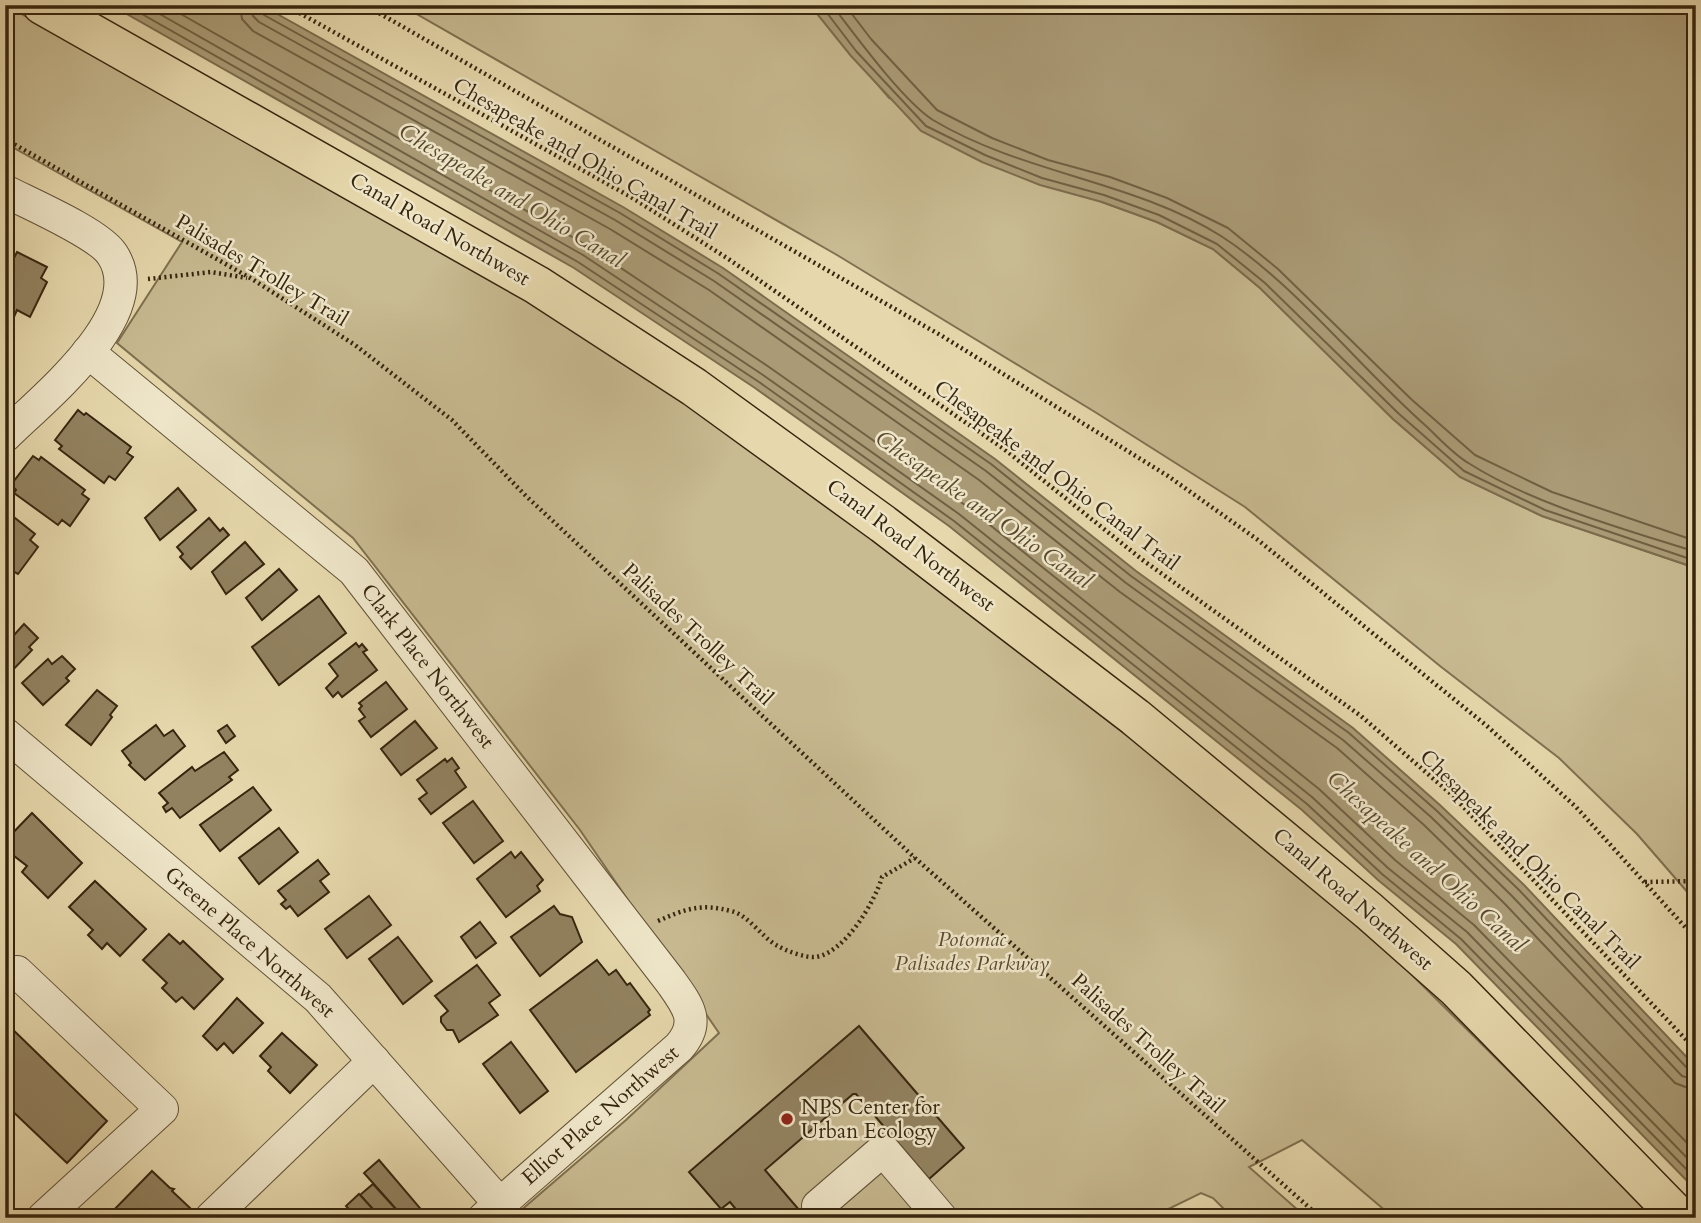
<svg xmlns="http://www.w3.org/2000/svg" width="1701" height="1223" viewBox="0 0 1701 1223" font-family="Cardo,serif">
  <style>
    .green { fill: #c8ba91; stroke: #7f7050; stroke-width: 2 }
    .water { fill: #aa9b76; stroke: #7c6c4c; stroke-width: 2 }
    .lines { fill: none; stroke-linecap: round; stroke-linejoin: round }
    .shore { stroke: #706042; stroke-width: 2 }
    .building { fill: #928260; stroke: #36250e; stroke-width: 2 }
    .minor-casing { stroke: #625236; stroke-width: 34 }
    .highway-casing { stroke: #36250e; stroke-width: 41 }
    .path { stroke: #36250e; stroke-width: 4.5; stroke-dasharray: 2 3.5; stroke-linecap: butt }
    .minor { stroke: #efe6c9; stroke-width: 32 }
    .highway { stroke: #e6d8ac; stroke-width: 38 }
    .poi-dot { fill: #8f2418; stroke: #efe6c9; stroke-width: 2.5 }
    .labels { text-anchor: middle; stroke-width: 5; stroke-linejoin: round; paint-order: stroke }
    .street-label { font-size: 21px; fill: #36250e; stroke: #efe6c9 }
    .park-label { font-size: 21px; font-style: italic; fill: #5a4a2f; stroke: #efe6c9 }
    .poi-label { font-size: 21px; fill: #36250e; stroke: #efe6c9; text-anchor: start }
    .water-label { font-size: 23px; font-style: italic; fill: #59482d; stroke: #efe6c9 }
  </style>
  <rect width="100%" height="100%" fill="#e6d8ac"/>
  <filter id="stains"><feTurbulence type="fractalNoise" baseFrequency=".00286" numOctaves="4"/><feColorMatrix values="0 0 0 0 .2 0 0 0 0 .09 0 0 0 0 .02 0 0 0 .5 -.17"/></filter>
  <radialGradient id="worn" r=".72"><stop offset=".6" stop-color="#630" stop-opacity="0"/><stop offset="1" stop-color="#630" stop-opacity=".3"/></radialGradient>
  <g class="green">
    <path d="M5 5 503 281 696 406 807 488 1152 755 1312 887 1408 971 1657 1218H1394L1302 1140 1249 1167 1307 1218H1233L1213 1198 1201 1193 1150 1218H512L626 1120 719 1033 580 830 353 538 117 343 182 242 5 143Z"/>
    <path d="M401 5H810L889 98 1102 202 1157 222 1213 249 1260 288 1393 419 1460 477 1542 516 1696 568V742L1692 765 1696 768V902L1637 834 1559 758 1440 666 1245 507 1095 412 837 255Z"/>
  </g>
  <g class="water">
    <path d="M111 5H261L623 207 723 268 995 459 1136 571 1353 728 1441 806 1524 885 1696 1067V1190L1456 944 1378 880 1302 810 949 526 755 388 574 268Z"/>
    <path d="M810 5H1696V568L1542 516 1460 477 1393 419 1260 288 1213 249 1157 222 1102 202 1040 185 982 162 921 131 851 56Z"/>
  </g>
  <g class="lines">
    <g class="shore">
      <path d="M126 5 578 262 759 382 954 521 1307 804 1382 874 1461 939 1696 1179"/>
      <path d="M144 5 583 255 763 375 959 514 1312 797 1388 868 1467 932 1696 1167"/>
      <path d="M165 5 588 246 769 367 965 505 1319 789 1395 860 1474 925 1696 1152"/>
      <path d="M240 5 242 19 253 31 610 229 709 290 979 480 1120 592 1337 748 1424 825 1505 904 1675 1083 1696 1091"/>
      <path d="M251 5 253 16 259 22 615 220 714 281 986 471 1126 583 1343 740 1431 817 1512 896 1682 1076 1696 1080"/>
      <path d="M259 5 264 15 620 213 719 274 991 464 1131 576 1349 733 1437 811 1519 890 1688 1069 1696 1072"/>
      <path d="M821 5 856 51 926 126 985 155 1042 178 1104 195 1159 215 1217 244 1265 283 1398 413 1464 471 1545 510 1696 561"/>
      <path d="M832 5C855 35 903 101 933 120 1023 174 1135 181 1221 236 1294 283 1360 368 1426 426 1440 439 1454 455 1470 464 1533 504 1624 529 1696 552"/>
      <path d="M845 5 871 39 937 110 992 138 1048 160 1110 177 1167 198 1228 228 1278 269 1411 399 1475 455 1552 492 1696 541"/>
    </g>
  </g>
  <g class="building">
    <path d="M17 252 47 267 41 278 47 282 30 317 17 310 14 317 5 313V258L12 262Z"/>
    <path d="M78 410 84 415 86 413 131 447 127 453 133 457 115 480 109 476 104 483 59 449 62 446 55 440Z"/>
    <path d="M33 456 39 460 41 457 85 490 82 494 89 499 70 526 62 520 58 525 14 493 16 490 11 485Z"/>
    <path d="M178 488 196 510 160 540 145 518Z"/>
    <path d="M5 510 35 534 30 540 38 547 18 574 5 567Z"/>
    <path d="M209 518 220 531 223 528 229 535 191 569 180 557 183 554 177 547Z"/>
    <path d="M245 542 264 564 226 594 212 572Z"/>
    <path d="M279 569 297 590 262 620 246 598Z"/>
    <path d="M319 596 346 633 279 685 252 647Z"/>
    <path d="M24 624 38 638 29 647 32 650 8 675 5 633 10 629 15 634Z"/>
    <path d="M356 643 359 647 362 644 367 650 363 652 377 670 342 697 338 692 333 697 326 688 338 676 329 664Z"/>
    <path d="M62 656 75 669 66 678 69 681 43 705 22 683 48 659 52 664Z"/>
    <path d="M386 682 407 709 371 737 359 721 365 717 359 709 362 706 359 703Z"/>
    <path d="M97 690 117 706 110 715 112 717 91 745 66 725Z"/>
    <path d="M415 721 437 748 401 775 381 749Z"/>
    <path d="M156 725 164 736 173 730 185 746 145 780 129 765 131 763 122 751Z"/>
    <path d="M227 725 235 736 226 743 218 731Z"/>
    <path d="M224 752 238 770 229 777 232 780 180 818 172 808 166 812 163 807 168 803 159 793 192 767 195 771Z"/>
    <path d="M452 758 459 768 455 771 466 787 431 814 419 799 427 793 417 780 445 759 447 762Z"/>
    <path d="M253 787 271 810 220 851 200 825Z"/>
    <path d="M473 801 503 841 474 863 443 823Z"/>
    <path d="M32 813 82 863 48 898 22 872 27 866 5 849V841Z"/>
    <path d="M279 828 298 852 259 884 239 858Z"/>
    <path d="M511 852 515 858 521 852 543 880 537 886 540 891 506 917 477 879Z"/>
    <path d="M318 860 329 874 320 881 329 892 298 916 290 906 286 909 281 904 286 900 278 891Z"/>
    <path d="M95 881 146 929 120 956 107 943 102 949 88 935 93 930 69 907Z"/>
    <path d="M369 896 391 925 347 958 325 929Z"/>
    <path d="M554 906 560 914 572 917 582 942 540 976 511 937Z"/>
    <path d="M480 922 496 943 476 958 461 937Z"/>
    <path d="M169 934 180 944 183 941 223 979 194 1009 182 997 176 1002 162 988 167 983 143 960Z"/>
    <path d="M398 937 432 981 403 1004 369 959Z"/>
    <path d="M597 960 609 975 616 970 627 985 630 983 650 1010 648 1012 650 1015 576 1072 530 1010Z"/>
    <path d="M477 965 500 995 489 1003 498 1015 459 1042 453 1030H447L441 1022V1017L448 1011 435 996Z"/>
    <path d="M237 998 263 1023 233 1053 224 1043 217 1050 203 1036Z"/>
    <path d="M5 1022 107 1121 67 1163 5 1104Z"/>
    <path d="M859 1026 964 1148 929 1179 856 1094H853L765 1170 806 1218H743L730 1202 721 1209 689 1172Z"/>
    <path d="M282 1033 317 1065 290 1093 268 1071 271 1067 260 1056Z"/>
    <path d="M511 1042 548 1091 520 1113 483 1064Z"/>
    <path d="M379 1160 425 1214 420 1218H404L364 1173Z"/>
    <path d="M152 1171 170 1188 174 1189 172 1191 190 1208 180 1218H106Z"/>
    <path d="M373 1184 404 1218H381L360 1195Z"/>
    <path d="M359 1194 360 1195 381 1218H357L346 1206Z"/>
  </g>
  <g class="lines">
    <defs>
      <g id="minor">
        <path d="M5 191C30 204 98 233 112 254 152 313 42 399 5 436"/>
        <path d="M88 352 354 571 671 982C688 1006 701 1022 679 1047L484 1218"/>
        <path d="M5 734 318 998 500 1204"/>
        <path d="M17 972 162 1109 43 1218"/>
        <path d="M211 1218 374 1061"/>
        <path d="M828 1218 818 1206 883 1150 941 1218"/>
      </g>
      <path id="highway" d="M42 5 537 285 694 387 883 524 1135 717 1369 911 1456 988 1680 1218"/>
    </defs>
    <use href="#minor" class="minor-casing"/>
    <use href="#highway" class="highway-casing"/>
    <g class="path">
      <path d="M285 5 631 197 727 258 1004 449 1144 561 1361 716 1451 794 1696 1050"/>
      <path d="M365 5 942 336 1168 476 1258 540 1487 726 1576 807 1696 939"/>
      <path d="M5 139 252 279 355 345 452 420 526 496 915 858 1321 1218"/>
      <path d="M148 279 211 272 247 278"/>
      <path d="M1645 882 1696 881"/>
      <path d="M658 921C685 909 701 903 731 911 749 915 762 938 778 946 786 951 806 958 815 957 844 954 875 902 882 877L915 858"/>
    </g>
    <use href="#minor" class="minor"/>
    <use href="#highway" class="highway"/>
  </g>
  <circle class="poi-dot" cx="787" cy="1119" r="7"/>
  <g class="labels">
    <g class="street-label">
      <text transform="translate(585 158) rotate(30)" y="7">Chesapeake and Ohio Canal Trail</text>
      <text transform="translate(440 229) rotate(30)" y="7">Canal Road Northwest</text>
      <text transform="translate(262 270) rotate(31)" y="7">Palisades Trolley Trail</text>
      <text transform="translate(1057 475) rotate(37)" y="7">Chesapeake and Ohio Canal Trail</text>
      <text transform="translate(911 545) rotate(37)" y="7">Canal Road Northwest</text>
      <text transform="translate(698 634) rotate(43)" y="7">Palisades Trolley Trail</text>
      <text transform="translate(428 666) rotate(52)" y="7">Clark Place Northwest</text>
      <text transform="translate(1530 859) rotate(45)" y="7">Chesapeake and Ohio Canal Trail</text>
      <text transform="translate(1353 899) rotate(41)" y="7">Canal Road Northwest</text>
      <text transform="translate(250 942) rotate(41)" y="7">Greene Place Northwest</text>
      <text transform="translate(1148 1043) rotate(42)" y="7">Palisades Trolley Trail</text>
      <text transform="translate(600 1115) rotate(-41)" y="7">Elliot Place Northwest</text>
    </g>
    <g class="park-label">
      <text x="972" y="946">Potomac<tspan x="972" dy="24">Palisades Parkway</tspan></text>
    </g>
    <g class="poi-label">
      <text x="801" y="1114">NPS Center for<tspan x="801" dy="24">Urban Ecology</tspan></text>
    </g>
    <g class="water-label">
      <text transform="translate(512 195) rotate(31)" y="8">Chesapeake and Ohio Canal</text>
      <text transform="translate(984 509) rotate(35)" y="8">Chesapeake and Ohio Canal</text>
      <text transform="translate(1427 861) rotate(42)" y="8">Chesapeake and Ohio Canal</text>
    </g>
  </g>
  <rect width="1701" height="1223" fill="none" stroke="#e6d8ac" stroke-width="28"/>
  <rect x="7" y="7" width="1687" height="1209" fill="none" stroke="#36250e" stroke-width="3.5"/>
  <rect x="14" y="14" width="1673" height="1195" fill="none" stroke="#36250e" stroke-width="2"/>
  <rect width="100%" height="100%" filter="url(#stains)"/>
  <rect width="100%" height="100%" fill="url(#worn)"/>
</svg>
